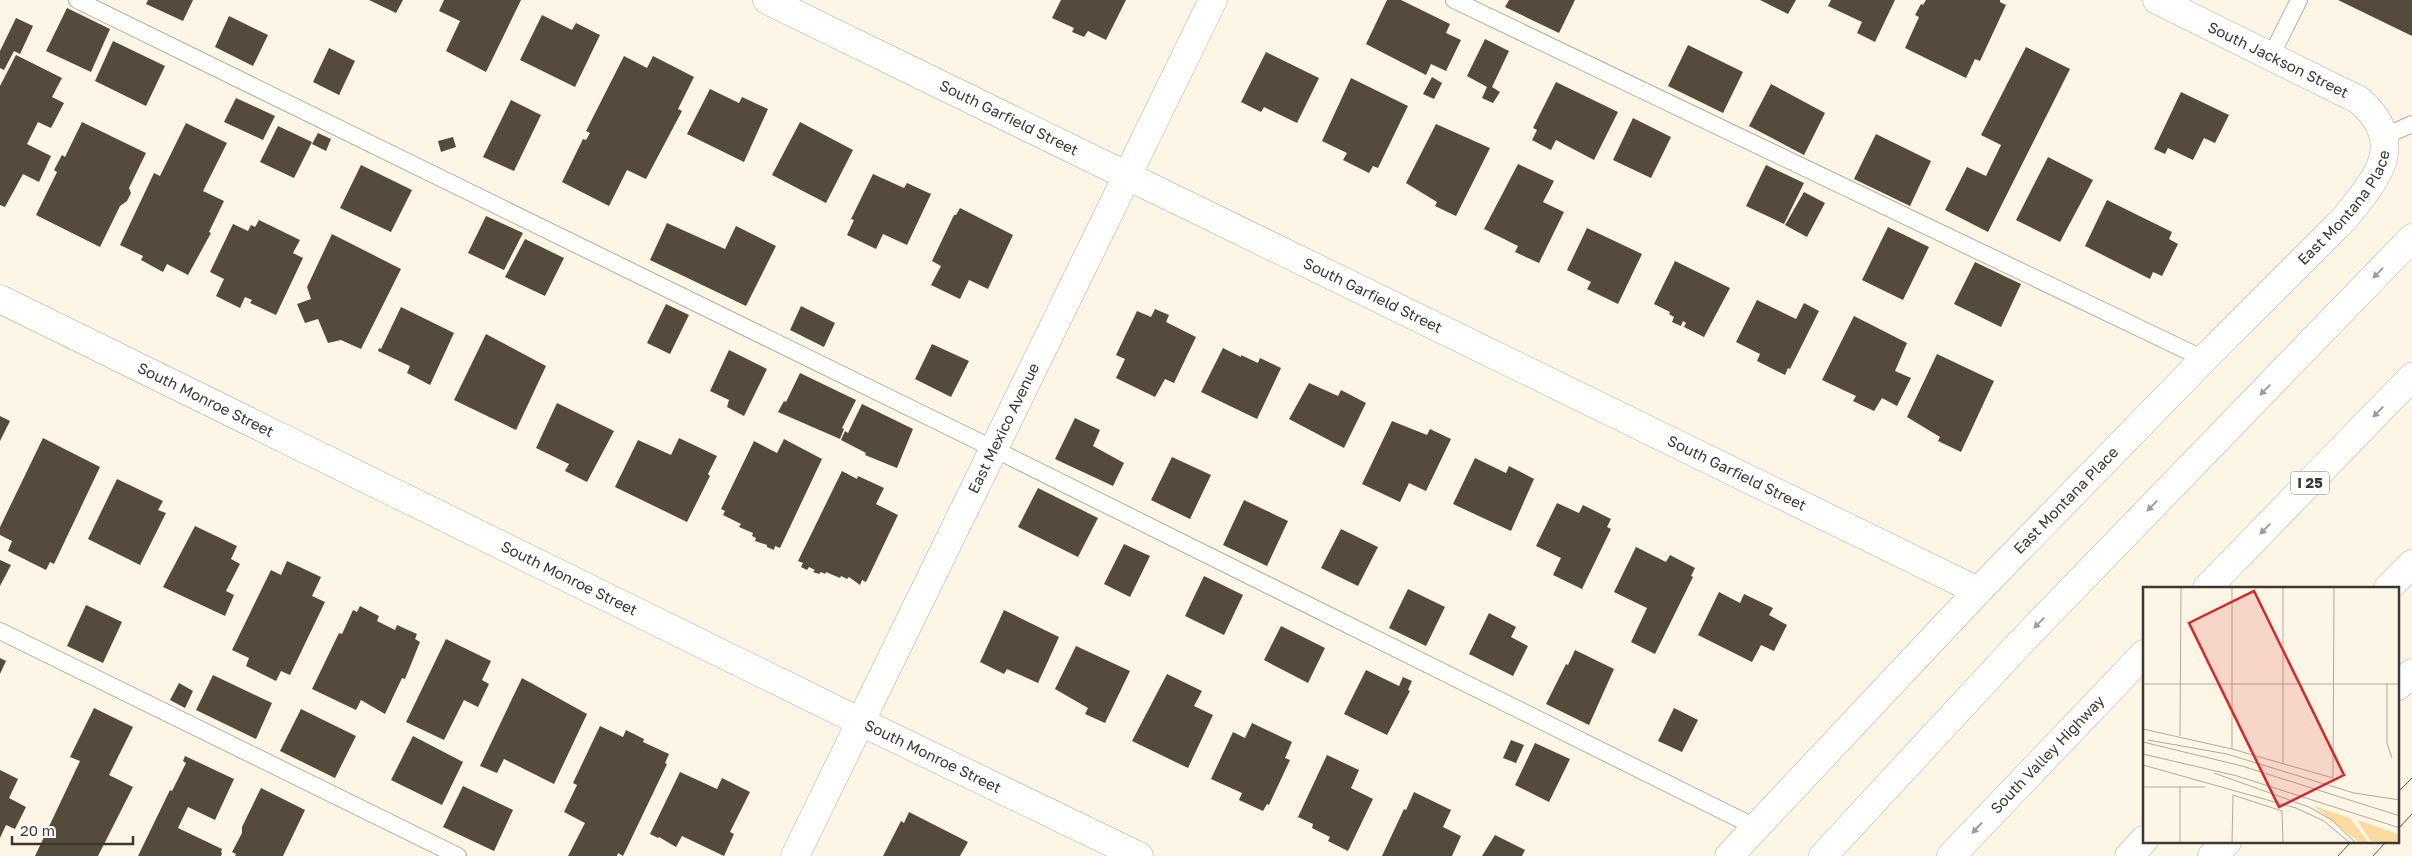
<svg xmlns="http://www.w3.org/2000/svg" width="2412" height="856" viewBox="0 0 2412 856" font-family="'Golos Text',sans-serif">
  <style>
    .building { fill: #544b3c }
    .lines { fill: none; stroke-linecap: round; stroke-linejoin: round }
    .service-casing { stroke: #b8ae9c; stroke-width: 18 }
    .minor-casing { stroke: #b8ae9c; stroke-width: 29 }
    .tertiary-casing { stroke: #b8ae9c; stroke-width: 29 }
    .motorway-casing { stroke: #b8ae9c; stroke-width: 29 }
    .service { stroke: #fff; stroke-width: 16 }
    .minor { stroke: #fff; stroke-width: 28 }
    .tertiary { stroke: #fff; stroke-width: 28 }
    .motorway { stroke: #fff; stroke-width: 28 }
    .tram { stroke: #59544c; stroke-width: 1 }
    .oneway { fill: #9e9c98 }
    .labels { text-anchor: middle; stroke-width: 5; stroke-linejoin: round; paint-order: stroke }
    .shield { fill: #fff; stroke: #76746f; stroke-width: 1 }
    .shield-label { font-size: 14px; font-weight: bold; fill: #3c3831 }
    .street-label { font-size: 15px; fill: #3c3831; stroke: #fff }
    .inset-road { fill: none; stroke: #b0a99e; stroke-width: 1 }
    .view { fill: #d62828; fill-opacity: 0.15; stroke: #d62828; stroke-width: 2.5 }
    .inset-edge { fill: none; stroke: #3c3831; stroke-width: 2.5 }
  </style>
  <rect width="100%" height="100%" fill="#fdf5e6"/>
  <g class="building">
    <path d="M148 0H193L183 21 146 4Z"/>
    <path d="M369 0H403L396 13Z"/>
    <path d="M444 0H521L486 72 446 51 460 21 439 11Z"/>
    <path d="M1061 0H1126L1106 40 1088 31 1084 37 1072 32 1074 28 1052 18Z"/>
    <path d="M1387 0H1401L1450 24 1446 33 1461 40 1446 71 1431 64 1426 75 1366 44Z"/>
    <path d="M1509 0H1575L1559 33 1505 7Z"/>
    <path d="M1760 0H1796L1788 14Z"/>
    <path d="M1831 0H1895L1875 42 1857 33 1862 22 1828 6Z"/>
    <path d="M1926 0H2000V2L2006 5 1980 61 1975 59 1966 78 1905 48 1919 17 1915 15 1921 4 1923 5Z"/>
    <path d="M2338 0H2412V36Z"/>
    <path d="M67 8 110 29 91 72 46 51Z"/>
    <path d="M542 15 572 30 576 23 600 35 575 87 520 60Z"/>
    <path d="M229 16 268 35 253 66 215 47Z"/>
    <path d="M16 18 33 26 20 54 14 51 4 70 0 68V51Z"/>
    <path d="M1485 39 1509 51 1492 87 1500 92 1493 103 1482 98 1487 87 1467 76Z"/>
    <path d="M113 41 165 66 146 106 95 81Z"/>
    <path d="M1688 45 1743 72 1723 113 1668 86Z"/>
    <path d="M2026 47 2070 69 1988 232 1945 210 1967 167 1986 176 2001 145 1981 135Z"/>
    <path d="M329 48 355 61 339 95 313 82Z"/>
    <path d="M1266 52 1319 78 1297 123 1264 107 1261 112 1241 102Z"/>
    <path d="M16 55 62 78 52 97 64 103 51 128 38 122 27 144 51 156 39 182 23 174 5 207 0 205V86Z"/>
    <path d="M624 56 647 68 653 56 694 77 678 109 682 111 646 179 627 170 609 206 562 182 583 139 586 140 590 133 586 131Z"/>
    <path d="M1432 77 1442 83 1434 99 1423 94Z"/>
    <path d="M1351 78 1408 106 1378 168 1373 166 1369 173 1343 160 1347 153 1322 141Z"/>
    <path d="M1556 82 1618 112 1594 160 1556 140 1551 150 1532 140 1537 130 1533 128Z"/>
    <path d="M1771 84 1825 113 1804 155 1749 126Z"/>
    <path d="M710 89 739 103 742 97 768 109 744 162 687 134Z"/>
    <path d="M2181 92 2229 115 2215 143 2204 138 2193 160 2168 148 2165 154 2154 149Z"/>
    <path d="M236 98 275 116 263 140 224 122Z"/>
    <path d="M511 100 541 115 514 171 483 157Z"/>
    <path d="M1633 118 1671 137 1651 178 1613 160Z"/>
    <path d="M82 122 146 153 129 188 131 193 127 201 120 206 100 247 36 215 57 172 54 170 62 155 65 157Z"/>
    <path d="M800 122 853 150 826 203 772 175Z"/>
    <path d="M186 123 227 143 203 191 224 201 209 232 211 233 188 275 167 264 163 272 141 260 143 256 120 245 154 173 160 176Z"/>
    <path d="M1436 124 1490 148 1456 216 1435 206 1437 202 1406 183Z"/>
    <path d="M278 126 312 142 294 178 260 162Z"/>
    <path d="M318 133 331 139 326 151 312 144Z"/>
    <path d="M1876 134 1931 161 1910 206 1854 179Z"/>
    <path d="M453 137 456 147 441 152 438 141Z"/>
    <path d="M2048 157 2093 180 2060 242 2016 220Z"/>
    <path d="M1518 164 1554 181 1543 202 1564 212 1539 263 1515 252 1518 246 1484 229Z"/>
    <path d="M361 165 412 190 391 232 340 208Z"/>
    <path d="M1766 165 1804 183 1784 224 1746 206Z"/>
    <path d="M873 174 904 188 907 183 931 194 907 245 883 234 876 249 847 235 854 220 851 219Z"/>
    <path d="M1804 192 1825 203 1807 237 1785 225Z"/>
    <path d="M2107 200 2172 232 2169 239 2178 244 2162 276 2153 272 2150 279 2085 246Z"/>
    <path d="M960 208 1013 235 988 289 969 280 960 299 931 285 941 266 932 261 954 215H956Z"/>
    <path d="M486 216 523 233 504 270 468 253Z"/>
    <path d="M259 220 300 240 293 253 303 258 276 315 250 303 252 300 245 297 240 308 216 296 224 279 210 272 233 224 248 231 251 225 255 227Z"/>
    <path d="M667 223 725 249 736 226 776 246 746 306 650 260Z"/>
    <path d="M1888 227 1929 247 1903 300 1862 280Z"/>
    <path d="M1587 228 1642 254 1618 304 1587 289 1591 282 1567 270Z"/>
    <path d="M332 234 401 269 361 349 341 340 328 343 318 319 305 323 297 304 311 299 307 287Z"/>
    <path d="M525 239 564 258 545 296 505 277Z"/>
    <path d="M1675 261 1730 288 1704 337 1684 327 1686 323 1683 321 1681 326 1672 322 1674 317 1669 314 1670 312 1654 304Z"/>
    <path d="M1975 262 2021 284 2001 327 1954 304Z"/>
    <path d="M1757 300 1796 319 1804 303 1819 311 1790 369 1788 368 1785 375 1757 361 1760 354 1736 342Z"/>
    <path d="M666 304 689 315 670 354 647 343Z"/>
    <path d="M801 306 835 323 824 347 790 330Z"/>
    <path d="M401 307 454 333 430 385 407 373 410 366 378 351 379 348 381 349Z"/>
    <path d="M1155 309 1169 315 1166 322 1196 337 1174 383 1165 379 1155 397 1116 378 1125 359 1116 355 1137 311 1151 317Z"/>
    <path d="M1854 316 1907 343 1895 371 1911 378 1897 406 1882 398 1874 411 1853 401 1856 396 1822 380Z"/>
    <path d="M486 334 546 366 516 430 454 400Z"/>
    <path d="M932 344 969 361 951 397 915 379Z"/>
    <path d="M1223 348 1241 357V355L1258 363 1260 358 1281 368 1257 419 1201 392Z"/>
    <path d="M729 350 767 369 744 416 727 407 729 400 710 391Z"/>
    <path d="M1937 354 1994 381 1961 452 1938 441 1940 437 1907 417Z"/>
    <path d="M800 373 856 400 842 428 844 429 840 439 778 412 784 401 786 402Z"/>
    <path d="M1309 383 1338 396 1341 390 1366 403 1344 448 1289 419Z"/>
    <path d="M557 403 614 431 587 482 565 471 569 464 536 448Z"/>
    <path d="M862 404 913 429 897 468 865 455 866 453 841 440 845 431 848 433Z"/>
    <path d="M0 416 10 421 0 441Z"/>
    <path d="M1075 418 1100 430 1093 446 1124 463 1113 486 1055 459Z"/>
    <path d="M1392 421 1427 435 1430 429 1451 439 1426 491 1409 483 1400 502 1362 484Z"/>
    <path d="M43 438 100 467 54 564 50 562 46 570 8 551 12 541 0 535V527Z"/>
    <path d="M679 438 717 456 708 474 710 476 687 522 615 487 638 440 671 455Z"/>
    <path d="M784 439 822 459 780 548 775 546 774 550 767 547V545L755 541 756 538 752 536 753 533 739 527 741 524 723 515 725 511 721 509 754 441 777 453Z"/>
    <path d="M1172 457 1211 475 1190 519 1151 500Z"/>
    <path d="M1475 458 1506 473 1509 466 1534 479 1511 531 1453 504Z"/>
    <path d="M842 471 857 479 858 476 884 488 876 504 898 515 866 582 862 580 860 585 849 577 847 579 841 576 840 578 826 572 825 574 821 572 819 574 813 572 815 570 809 567 807 570 801 567 803 563 798 561Z"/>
    <path d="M117 479 163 501 158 510 166 513 140 565 88 539Z"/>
    <path d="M1038 488 1098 518 1078 557 1018 527Z"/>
    <path d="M1244 500 1288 521 1267 566 1223 545Z"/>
    <path d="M1557 503 1579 513 1583 505 1611 519 1607 527 1611 529 1582 589 1553 575 1561 558 1536 546Z"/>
    <path d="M195 526 237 546 231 559 240 564 226 591 234 595 225 616 163 587Z"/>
    <path d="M1341 529 1378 547 1358 586 1321 568Z"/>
    <path d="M1124 544 1150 556 1130 597 1104 584Z"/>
    <path d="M1636 547 1666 562 1670 555 1695 568 1691 576 1693 577 1655 654 1631 642 1647 608 1614 592Z"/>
    <path d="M0 560 11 565 0 586Z"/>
    <path d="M287 561 321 577 312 596 325 602 290 675 281 671 276 681 246 666 249 658 232 650 271 570 281 575Z"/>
    <path d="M1204 576 1243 595 1224 635 1185 616Z"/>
    <path d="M1408 589 1445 607 1426 646 1389 628Z"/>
    <path d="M1719 592 1740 603 1744 594 1773 608 1769 615 1787 625 1774 651 1761 645 1752 662 1698 635Z"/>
    <path d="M86 605 122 622 103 663 67 646Z"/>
    <path d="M360 606 379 616 377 621 395 630 397 625 417 634 415 639 420 642 405 679 402 678 385 714 361 700 356 710 312 689 339 633 342 634 353 610 357 612Z"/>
    <path d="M1004 610 1059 637 1038 683 1007 669 1004 674 980 662Z"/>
    <path d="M1489 613 1516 627 1511 637 1528 646 1513 676 1469 654Z"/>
    <path d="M1281 626 1325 648 1308 683 1264 660Z"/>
    <path d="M446 639 491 661 482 680 489 684 478 707 464 700 444 740 406 722Z"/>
    <path d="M1076 646 1130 671 1105 723 1085 714 1088 708 1055 689Z"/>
    <path d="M1575 650 1614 669 1589 725 1546 704 1566 664 1568 665Z"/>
    <path d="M0 658 6 661 0 674Z"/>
    <path d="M1366 670 1399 686 1403 677 1412 681 1408 690 1410 691 1387 735 1344 714Z"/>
    <path d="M1167 674 1202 691 1194 706 1213 715 1188 768 1132 741Z"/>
    <path d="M213 675 272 703 256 739 196 710Z"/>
    <path d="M522 678 587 714 554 784 504 759 497 773 480 766Z"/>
    <path d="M179 683 193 691 185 708 170 700Z"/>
    <path d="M94 708 133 727 109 775 133 787 98 856H35L80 761 70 757Z"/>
    <path d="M1674 708 1698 720 1682 752 1658 741Z"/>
    <path d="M301 709 356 736 335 778 280 751Z"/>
    <path d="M1252 723 1292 742 1285 758 1290 760 1269 805 1267 804 1263 811 1239 800 1242 793 1211 779 1233 732 1245 738Z"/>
    <path d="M600 726 623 737 626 730 644 739 643 742 669 754 665 763 667 764 623 856 618 853 617 856H568L585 823 564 812 577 785 573 783Z"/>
    <path d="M413 736 463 762 442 805 391 780Z"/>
    <path d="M1511 740 1524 745 1516 763 1503 758Z"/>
    <path d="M1535 743 1570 759 1549 802 1515 785Z"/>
    <path d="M1327 755 1359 770 1351 788 1373 799 1348 851 1328 841 1330 837 1312 828 1313 824 1298 817Z"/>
    <path d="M185 756 234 779 215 820 188 807 178 828 222 849 221 852 222 853 221 856H138L170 790 172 791 186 763 183 761Z"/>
    <path d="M0 770 18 779 9 798 26 807 15 829 6 825 0 838Z"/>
    <path d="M680 772 717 789 722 778 750 792 730 832 734 834 724 856 682 836 676 847 659 837 658 838 650 834Z"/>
    <path d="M463 786 513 810 494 851 443 827Z"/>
    <path d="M261 788 305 810 283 856H235L236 854 232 852 242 833V827Z"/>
    <path d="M1414 792 1451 810 1443 827 1461 836 1452 856H1382L1404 809 1406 810Z"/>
    <path d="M909 812 968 842 960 856H883L901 821 904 823Z"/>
    <path d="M1495 835 1525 850 1522 856H1482Z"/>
  </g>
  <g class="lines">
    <defs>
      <g id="service">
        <path d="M77 0 994 449 1755 827"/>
        <path d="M1454 0 2204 359"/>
        <path d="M2271 56 2299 0"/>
        <path d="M2385 136 2412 124"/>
        <path d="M0 631 458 856"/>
      </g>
      <g id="minor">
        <path id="s1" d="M767 0 1978 591"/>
        <path id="s2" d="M0 299 861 722 1139 856"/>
        <path id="s3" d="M1729 856 1978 591 2204 359 2343 220C2376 180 2409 144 2359 100L2157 0"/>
      </g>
      <g id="tertiary">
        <path id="s4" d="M795 856 1213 0"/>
      </g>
      <g id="motorway">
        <path d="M2207 588 2412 377"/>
        <path d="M2388 588 2412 564"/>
        <path d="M2398 686 2412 673"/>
        <path d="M1823 856 2022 641 2412 238"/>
        <path id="s5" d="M1951 856 2144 654"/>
        <path d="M2129 856 2144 840"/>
        <path d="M2212 856 2227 842"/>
      </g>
    </defs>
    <use href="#service" class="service-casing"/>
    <use href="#minor" class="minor-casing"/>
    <use href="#tertiary" class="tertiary-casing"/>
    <use href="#motorway" class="motorway-casing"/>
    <use href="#service" class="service"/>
    <use href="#minor" class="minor"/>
    <use href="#tertiary" class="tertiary"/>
    <use href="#motorway" class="motorway"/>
    <g class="tram">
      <path d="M2398 792 2412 778"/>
      <path d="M2398 829 2412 814"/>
      <path d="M2338 856 2351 842"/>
      <path d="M2373 856 2386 842"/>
    </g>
  </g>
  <defs><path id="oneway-solid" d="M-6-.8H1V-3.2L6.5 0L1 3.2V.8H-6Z" transform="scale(1.25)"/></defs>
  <g class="oneway">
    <use href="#oneway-solid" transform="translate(2378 273) rotate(134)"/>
    <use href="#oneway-solid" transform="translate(2265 390) rotate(134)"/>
    <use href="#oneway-solid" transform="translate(2378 412) rotate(134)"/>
    <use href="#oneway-solid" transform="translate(2152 506) rotate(134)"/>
    <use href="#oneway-solid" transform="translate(2265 529) rotate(134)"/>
    <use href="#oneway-solid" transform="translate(2039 623) rotate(134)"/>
    <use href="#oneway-solid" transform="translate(1977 828) rotate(133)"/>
  </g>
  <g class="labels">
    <rect class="shield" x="2291" y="471.5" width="38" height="23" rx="4"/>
    <g class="shield-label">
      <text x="2310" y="488">I 25</text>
    </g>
    <g class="street-label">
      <text transform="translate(2278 60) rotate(26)" y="5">South Jackson Street</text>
      <text dy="5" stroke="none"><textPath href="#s1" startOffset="269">South Garfield Street</textPath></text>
      <text dy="5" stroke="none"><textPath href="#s3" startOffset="895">East Montana Place</textPath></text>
      <text dy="5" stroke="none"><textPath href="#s1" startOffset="674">South Garfield Street</textPath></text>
      <text dy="5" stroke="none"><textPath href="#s2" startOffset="229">South Monroe Street</textPath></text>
      <text dy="5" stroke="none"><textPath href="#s4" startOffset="476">East Mexico Avenue</textPath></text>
      <text dy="5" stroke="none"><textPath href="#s1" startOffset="1079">South Garfield Street</textPath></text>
      <text dy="5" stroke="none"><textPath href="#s3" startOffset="490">East Montana Place</textPath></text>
      <text dy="5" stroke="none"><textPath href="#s2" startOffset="634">South Monroe Street</textPath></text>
      <text dy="5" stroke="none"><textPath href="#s5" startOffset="140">South Valley Highway</textPath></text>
      <text dy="5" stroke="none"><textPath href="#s2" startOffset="1039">South Monroe Street</textPath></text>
    </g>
  </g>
  <g transform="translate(2143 587)">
    <rect width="256" height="256" fill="#fdf5e6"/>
    <path d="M171 219 207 231 226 256H217ZM214 233 256 247V254L229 256Z" fill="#fdda9d"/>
    <path class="inset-road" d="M244 96V156L249 171M0 97H257M0 142 89 162 190 191 191 0M37 149 38 0M5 153 84 167 211 206 257 213M0 155 99 179 257 229M89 162V0M0 167 94 189 257 241M140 177V0M0 178 153 221 181 234 207 256M71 186 166 220 189 233 213 256M0 200H62M37 200V256M89 256 90 208 139 224 140 256"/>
    <path class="view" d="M111 4 201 188 136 220 46 36Z"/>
    <rect width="256" height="256" class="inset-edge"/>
  </g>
  <path d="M12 836v8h121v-8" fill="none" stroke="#3c3831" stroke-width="2.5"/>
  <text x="20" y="836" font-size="15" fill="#3c3831" stroke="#ffffff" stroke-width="4" paint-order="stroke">20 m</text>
</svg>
